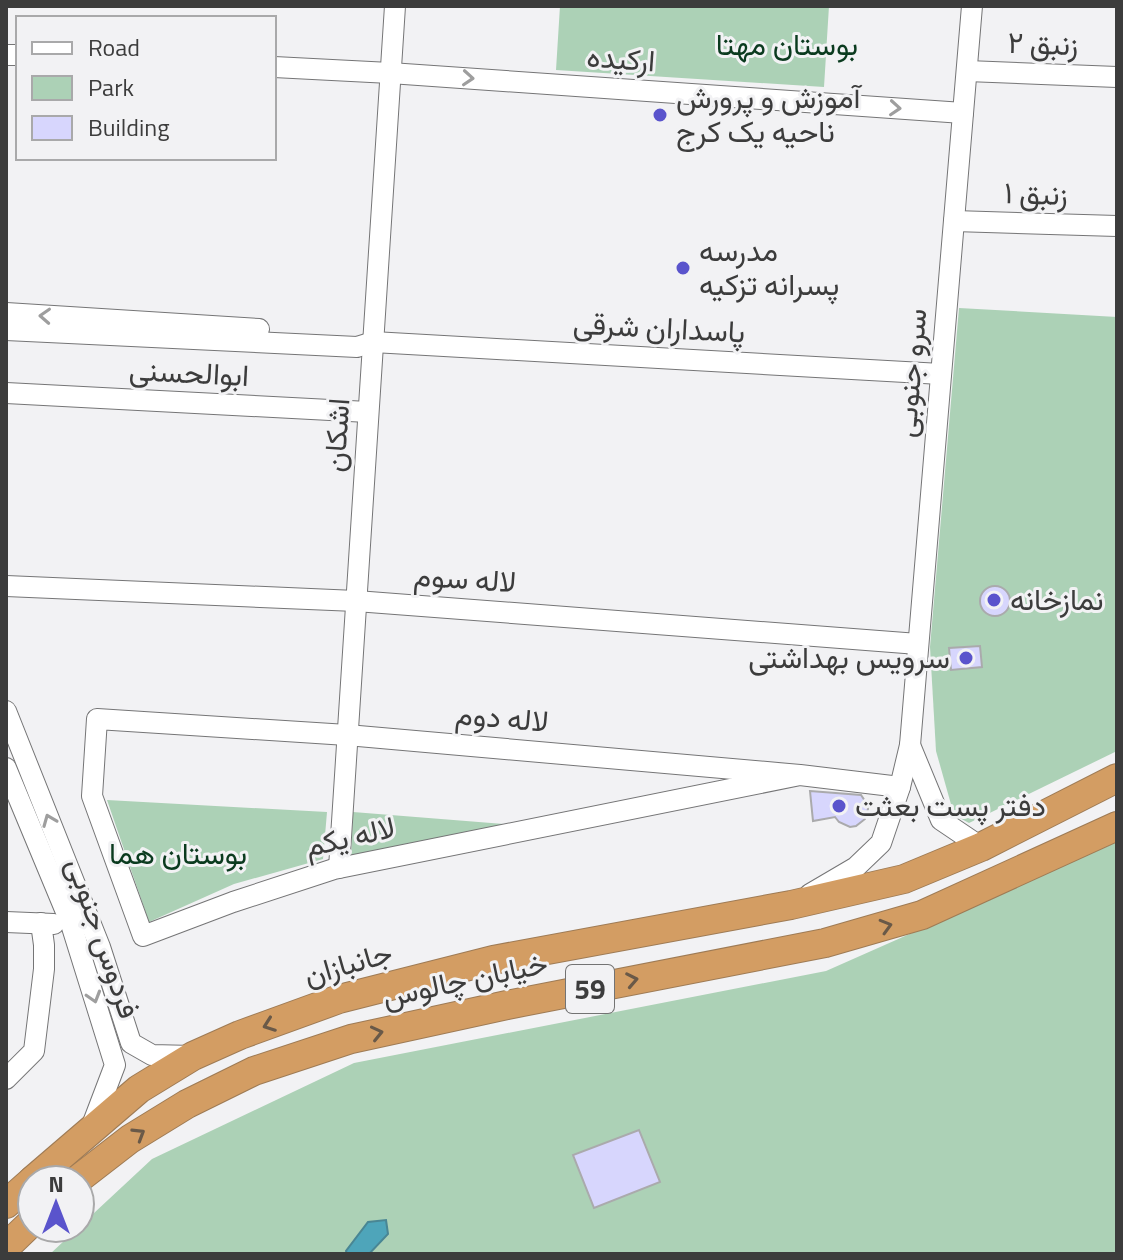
<svg xmlns="http://www.w3.org/2000/svg" width="1123" height="1260" viewBox="0 0 1123 1260" font-family="'Titillium Web',Vazirmatn,sans-serif">
  <style>
    .green { fill: #acd1b6 }
    .water { fill: #4ea5ba; stroke: #498694; stroke-width: 2 }
    .building { fill: #d7d6fd; stroke: #aaaaac; stroke-width: 2 }
    .lines { fill: none; stroke-linecap: round; stroke-linejoin: round }
    .minor-casing { stroke: #757576; stroke-width: 22 }
    .highway-casing { stroke: #9e7b55; stroke-width: 30 }
    .minor { stroke: #fff; stroke-width: 20 }
    .highway { stroke: #d39d63; stroke-width: 28 }
    .oneway { stroke: #9e9e9e }
    .oneway2 { stroke: #695948 }
    .poi-dot { fill: #5a54cc; stroke: #f2f2f4; stroke-width: 3 }
    .labels { text-anchor: middle; stroke-width: 6; stroke-linejoin: round; paint-order: stroke }
    .shield { fill: #f2f2f4; stroke: #737373; stroke-width: 2 }
    .shield-label { font-size: 28px; font-weight: bold; fill: #3c3c3c }
    .street-label { font-size: 30px; fill: #3c3c3c; stroke: #f2f2f4 }
    .park-label { font-size: 30px; fill: #0b3b1f; stroke: #f2f2f4 }
    .poi-label { font-size: 30px; fill: #3c3c3c; stroke: #f2f2f4; text-anchor: start }
  </style>
  <rect width="100%" height="100%" fill="#f2f2f4"/>
  <g class="green">
    <path d="M560 6H829L824 87 556 70Z"/>
    <path d="M959 308 1117 317V751L969 823 954 815 936 751 930 647Z"/>
    <path d="M107 800 327 812 323 859 234 884 149 922Z"/>
    <path d="M353 812 540 827 351 862Z"/>
    <path d="M1117 842V1254H50L152 1159 354 1063 826 971Z"/>
  </g>
  <path class="water" d="M386 1220 388 1234 369 1254H347L346 1251 368 1222Z"/>
  <g class="building">
    <circle cx="995" cy="601" r="15"/>
    <path d="M980 646 982 667 951 670 949 648Z"/>
    <path d="M810 791 861 795 867 804 868 809 865 819 856 826 850 827 839 822 835 817 813 821Z"/>
    <path d="M639 1130 660 1182 594 1208 573 1155Z"/>
  </g>
  <g class="lines">
    <defs>
      <g id="minor">
        <path d="M6 55H18"/>
        <path d="M274 67 390 73 963 113"/>
        <path d="M967 71 1117 77"/>
        <path d="M954 221 1117 226"/>
        <path d="M6 313 259 329"/>
        <path d="M6 330 357 347 373 342 941 374"/>
        <path d="M6 393 368 412"/>
        <path d="M6 586 356 601 918 644"/>
        <path d="M6 711 100 947 131 1043 152 1055 193 1056"/>
        <path d="M910 745 941 820 981 847"/>
        <path d="M6 768 71 924 115 1065 91 1128"/>
        <path d="M800 775 334 869 233 902 143 936 92 796 97 719 347 735 800 775 900 787"/>
        <path d="M339 868 395 6"/>
        <path d="M810 894 856 867 881 843 900 787 910 745 972 6"/>
        <path d="M6 922 54 924"/>
        <path d="M6 1079 34 1051 44 969V945L41 923"/>
      </g>
      <g id="highway">
        <path d="M33 1180 139 1089 193 1056 240 1035 339 999 493 960 791 905 904 879 981 847 1117 778"/>
        <path d="M77 1180 130 1139 187 1104 254 1071 351 1039 507 1005 825 943 922 915 1117 826"/>
        <path d="M6 1204 32 1181"/>
        <path d="M6 1247 32 1222"/>
      </g>
    </defs>
    <use href="#minor" class="minor-casing"/>
    <use href="#highway" class="highway-casing"/>
    <use href="#minor" class="minor"/>
    <use href="#highway" class="highway"/>
  </g>
  <defs><path id="oneway-chevron" d="M-2-3.5L2.5 0L-2 3.5" fill="none" stroke-width="1.6" stroke-linecap="round" stroke-linejoin="round" transform="scale(2)"/></defs>
  <g class="oneway">
    <use href="#oneway-chevron" transform="translate(468 78) rotate(4)"/>
    <use href="#oneway-chevron" transform="translate(895 108) rotate(4)"/>
    <use href="#oneway-chevron" transform="translate(45 316) rotate(-177)"/>
    <use href="#oneway-chevron" transform="translate(49 820) rotate(-112)"/>
    <use href="#oneway-chevron" transform="translate(94 997) rotate(73)"/>
  </g>
  <g class="oneway2">
    <use href="#oneway-chevron" transform="translate(886 926) rotate(-16)"/>
    <use href="#oneway-chevron" transform="translate(632 980) rotate(-11)"/>
    <use href="#oneway-chevron" transform="translate(269 1025) rotate(160)"/>
    <use href="#oneway-chevron" transform="translate(377 1033) rotate(-13)"/>
    <use href="#oneway-chevron" transform="translate(139 1134) rotate(-32)"/>
  </g>
  <g class="poi-dot">
    <circle cx="660" cy="115" r="8"/>
    <circle cx="683" cy="268" r="8"/>
    <circle cx="994" cy="600" r="8"/>
    <circle cx="966" cy="658" r="8"/>
    <circle cx="839" cy="806" r="8"/>
  </g>
  <g class="labels">
    <rect class="shield" x="566" y="965" width="48" height="48" rx="6"/>
    <g class="shield-label">
      <text x="590" y="999">59</text>
    </g>
    <g class="street-label">
      <text transform="translate(1043 44) rotate(2)" y="10">زنبق ۲</text>
      <text transform="translate(621 59) rotate(4)" y="10">ارکیده</text>
      <text transform="translate(1036 194) rotate(2)" y="10">زنبق ۱</text>
      <text transform="translate(659 328) rotate(3)" y="10">پاسداران شرقی</text>
      <text transform="translate(189 373) rotate(3)" y="10">ابوالحسنی</text>
      <text transform="translate(911 373) rotate(-85)" y="10">سرو جنوبی</text>
      <text transform="translate(337 435) rotate(-86)" y="10">اشکان</text>
      <text transform="translate(465 579) rotate(4)" y="10">لاله سوم</text>
      <text transform="translate(502 718) rotate(5)" y="10">لاله دوم</text>
      <text transform="translate(350 837) rotate(-13)" y="10">لاله یکم</text>
      <text transform="translate(103 938) rotate(71)" y="10">فردوس جنوبی</text>
      <text transform="translate(348 964) rotate(-16)" y="10">جانبازان</text>
      <text transform="translate(465 980) rotate(-12)" y="10">خیابان چالوس</text>
    </g>
    <g class="park-label">
      <text x="787" y="55">بوستان مهتا</text>
      <text x="178" y="864">بوستان هما</text>
    </g>
    <g class="poi-label">
      <text x="676" y="108">آموزش و پرورش<tspan x="676" dy="34">ناحیه یک کرج</tspan></text>
      <text x="699" y="261">مدرسه<tspan x="699" dy="34">پسرانه تزکیه</tspan></text>
      <text x="1010" y="610">نمازخانه</text>
      <text x="950" y="668" text-anchor="end">سرویس بهداشتی</text>
      <text x="855" y="816">دفتر پست بعثت</text>
    </g>
  </g>
  <rect width="1123" height="1260" fill="none" stroke="#3c3c3c" stroke-width="16"/>
  <rect x="16" y="16" width="260" height="144" fill="#f2f2f4" stroke="#a9a9aa" stroke-width="2"/>
  <rect x="32" y="42" width="40" height="12" fill="#ffffff" stroke="#a9a9aa" stroke-width="2"/>
  <text x="88" y="56" font-size="24" fill="#3c3c3c">Road</text>
  <rect x="32" y="76" width="40" height="24" fill="#acd1b6" stroke="#a9a9aa" stroke-width="2"/>
  <text x="88" y="96" font-size="24" fill="#3c3c3c">Park</text>
  <rect x="32" y="116" width="40" height="24" fill="#d7d6fd" stroke="#a9a9aa" stroke-width="2"/>
  <text x="88" y="136" font-size="24" fill="#3c3c3c">Building</text>
  <g transform="translate(56 1204)"><circle r="38" fill="#f2f2f4" stroke="#a9a9aa" stroke-width="2"/>
  <path d="M0-6L14 30L0 20L-14 30Z" fill="#5a54cc"/>
  <text y="-12" font-size="22" font-weight="bold" text-anchor="middle" fill="#3c3c3c">N</text>
  </g>
</svg>
